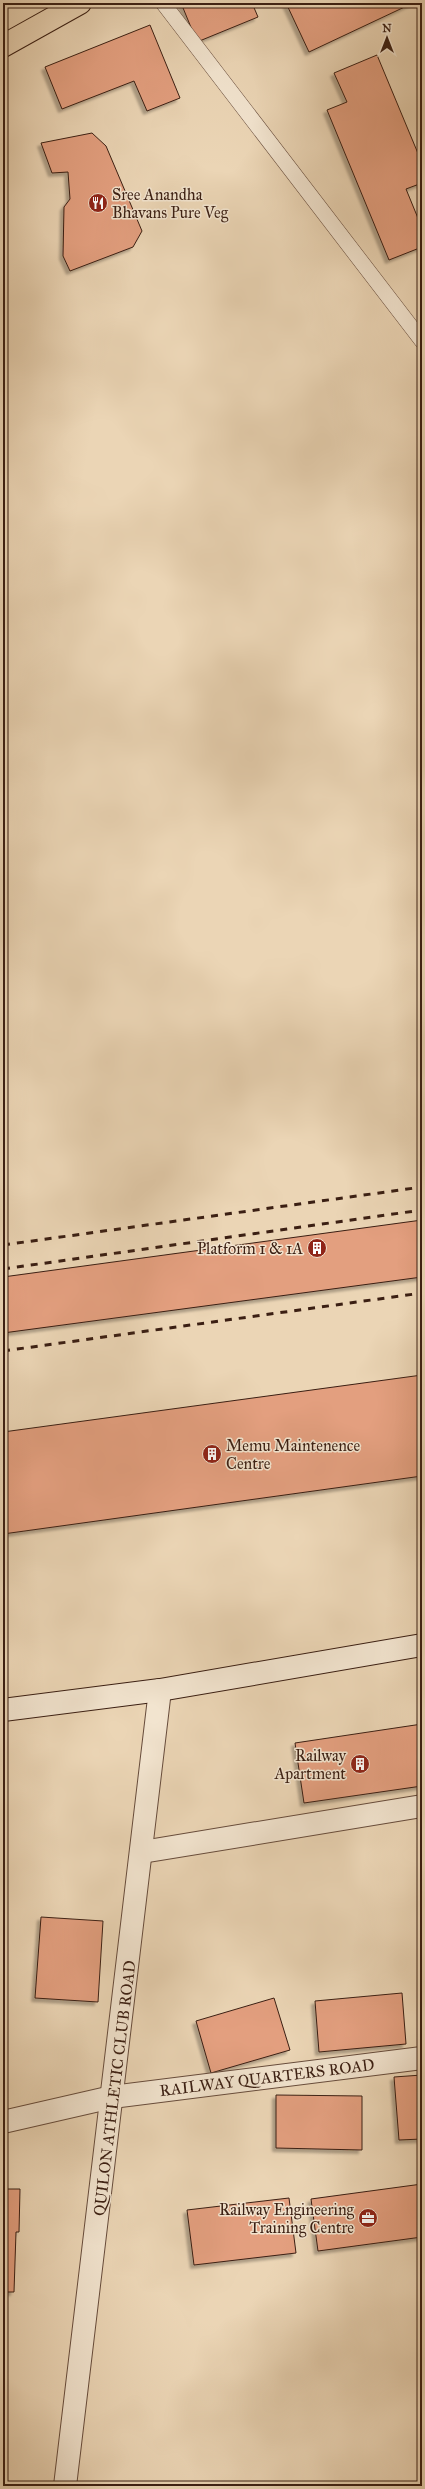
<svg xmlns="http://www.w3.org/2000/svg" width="425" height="2489" viewBox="0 0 425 2489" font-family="'IM FELL Great Primer',serif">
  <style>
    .building { fill: #e39f7f; stroke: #3b1f13; filter: url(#shadow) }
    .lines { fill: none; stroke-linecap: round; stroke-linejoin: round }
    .service-casing { stroke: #674c3c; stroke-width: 16 }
    .minor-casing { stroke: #674c3c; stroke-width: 24 }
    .secondary-casing { stroke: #3b1f13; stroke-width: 24 }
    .primary-casing { stroke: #3b1f13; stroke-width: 24 }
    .service { stroke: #f2e4cf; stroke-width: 15 }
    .minor { stroke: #f2e4cf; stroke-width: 22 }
    .secondary { stroke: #f2e4cf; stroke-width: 22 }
    .primary { stroke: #ebd5b5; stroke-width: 22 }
    .rail { stroke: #3b1f13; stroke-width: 3; stroke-dasharray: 7 7; stroke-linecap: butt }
    .labels { text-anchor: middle; stroke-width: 3; stroke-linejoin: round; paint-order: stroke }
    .poi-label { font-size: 16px; fill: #3b1f13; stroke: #f2e4cf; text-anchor: end }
    .street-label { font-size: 16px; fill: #3b1f13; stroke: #f2e4cf }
  </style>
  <defs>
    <filter id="shadow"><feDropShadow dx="-3.5" dy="3.5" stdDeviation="1" flood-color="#0004"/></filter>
  </defs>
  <rect width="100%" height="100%" fill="#ebd5b5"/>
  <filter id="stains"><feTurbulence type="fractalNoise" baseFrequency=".005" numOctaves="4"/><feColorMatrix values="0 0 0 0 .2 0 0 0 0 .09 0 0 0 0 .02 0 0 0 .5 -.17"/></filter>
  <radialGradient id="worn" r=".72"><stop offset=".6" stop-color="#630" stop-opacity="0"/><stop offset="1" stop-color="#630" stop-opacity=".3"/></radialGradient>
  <g class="building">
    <path d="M181 3H252L258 17 197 42Z"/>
    <path d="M286 3H413L309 52Z"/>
    <path d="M150 25 180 98 147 111 134 81 62 109 45 67Z"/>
    <path d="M377 55 422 163V183L406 189 422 228V247L389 260 327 110 347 102 334 73Z"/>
    <path d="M92 133 106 146 142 231 133 247 70 271 63 256 64 207 70 199 68 172 52 173 41 143Z"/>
    <path d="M422 1220V1277L3 1333V1277Z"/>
    <path d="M422 1375V1476L3 1534V1432Z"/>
    <path d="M422 1724V1786L304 1803 295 1743Z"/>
    <path d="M41 1917 103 1921 98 2002 35 1998Z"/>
    <path d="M402 1993 406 2044 319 2052 315 2001Z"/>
    <path d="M274 1998 290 2050 211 2073 196 2021Z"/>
    <path d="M422 2075V2139L399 2140 394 2077Z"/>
    <path d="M276 2095 362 2096V2150L276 2148Z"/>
    <path d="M422 2184V2237L318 2251 311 2199Z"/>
    <path d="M3 2189H20L19 2232H16L14 2292H3Z"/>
    <path d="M289 2198 296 2253 194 2265 187 2210Z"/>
  </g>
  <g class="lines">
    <defs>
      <path id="service" d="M163 3 422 341"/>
      <g id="minor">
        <path d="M142 1852 422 1806"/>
        <path d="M3 2122 112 2097 422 2058"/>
        <path d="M65 2486 160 1690"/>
      </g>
      <path id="secondary" d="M3 1710 160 1690 422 1645"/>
      <path id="primary" d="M3 46 80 3"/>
    </defs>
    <use href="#service" class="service-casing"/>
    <use href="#minor" class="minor-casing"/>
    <use href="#secondary" class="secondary-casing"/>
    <use href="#primary" class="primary-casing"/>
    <use href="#service" class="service"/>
    <use href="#minor" class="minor"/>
    <use href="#secondary" class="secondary"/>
    <use href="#primary" class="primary"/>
    <g class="rail">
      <path d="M3 1245 422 1187"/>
      <path d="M3 1269 422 1210"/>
      <path d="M3 1351 422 1293"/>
    </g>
  </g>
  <defs>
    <symbol id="restaurant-disc" viewBox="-11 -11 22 22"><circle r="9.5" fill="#8f2418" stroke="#f2e4cf"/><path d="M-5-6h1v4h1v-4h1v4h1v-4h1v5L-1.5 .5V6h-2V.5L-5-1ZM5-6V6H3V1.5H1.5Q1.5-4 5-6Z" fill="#fff"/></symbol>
    <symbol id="building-disc" viewBox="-11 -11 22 22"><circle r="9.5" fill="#8f2418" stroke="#f2e4cf"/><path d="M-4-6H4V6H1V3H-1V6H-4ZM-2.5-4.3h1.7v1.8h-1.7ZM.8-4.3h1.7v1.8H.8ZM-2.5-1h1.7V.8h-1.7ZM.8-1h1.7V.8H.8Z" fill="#fff"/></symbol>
    <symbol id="office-disc" viewBox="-11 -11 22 22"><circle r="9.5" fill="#8f2418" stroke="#f2e4cf"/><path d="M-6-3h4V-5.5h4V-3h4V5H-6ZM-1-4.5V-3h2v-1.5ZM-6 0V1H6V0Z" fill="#fff"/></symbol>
  </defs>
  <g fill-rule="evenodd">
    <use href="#restaurant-disc" x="87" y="192" width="22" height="22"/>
    <use href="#building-disc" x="306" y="1237" width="22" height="22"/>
    <use href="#building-disc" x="201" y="1443" width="22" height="22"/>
    <use href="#building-disc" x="349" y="1753" width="22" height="22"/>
    <use href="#office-disc" x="357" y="2207" width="22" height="22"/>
  </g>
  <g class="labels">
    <g class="poi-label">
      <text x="112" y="200" text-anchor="start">Sree Anandha<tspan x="112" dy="18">Bhavans Pure Veg</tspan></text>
      <text x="303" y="1254">Platform 1 &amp; 1A</text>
      <text x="226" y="1451" text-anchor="start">Memu Maintenence<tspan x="226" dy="18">Centre</tspan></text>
      <text x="346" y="1761">Railway<tspan x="346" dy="18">Apartment</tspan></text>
      <text x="354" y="2215">Railway Engineering<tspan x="354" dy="18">Training Centre</tspan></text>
    </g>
    <g class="street-label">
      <text transform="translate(267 2077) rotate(-7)" y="6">RAILWAY QUARTERS ROAD</text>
      <text transform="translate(114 2088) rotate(-83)" y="6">QUILON ATHLETIC CLUB ROAD</text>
    </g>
  </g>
  <rect width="425" height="2489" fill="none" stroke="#ebd5b5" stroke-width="16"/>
  <rect x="4" y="4" width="417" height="2481" fill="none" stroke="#3b1f13" stroke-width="2"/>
  <rect x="8" y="8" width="409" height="2473" fill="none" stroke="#3b1f13"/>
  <g transform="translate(387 38)" stroke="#f2e4cf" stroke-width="3" paint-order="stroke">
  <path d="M0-3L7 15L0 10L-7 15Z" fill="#3b1f13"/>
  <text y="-6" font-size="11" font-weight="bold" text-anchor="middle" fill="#3b1f13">N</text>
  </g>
  <rect width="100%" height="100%" filter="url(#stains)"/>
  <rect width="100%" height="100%" fill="url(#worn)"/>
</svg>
